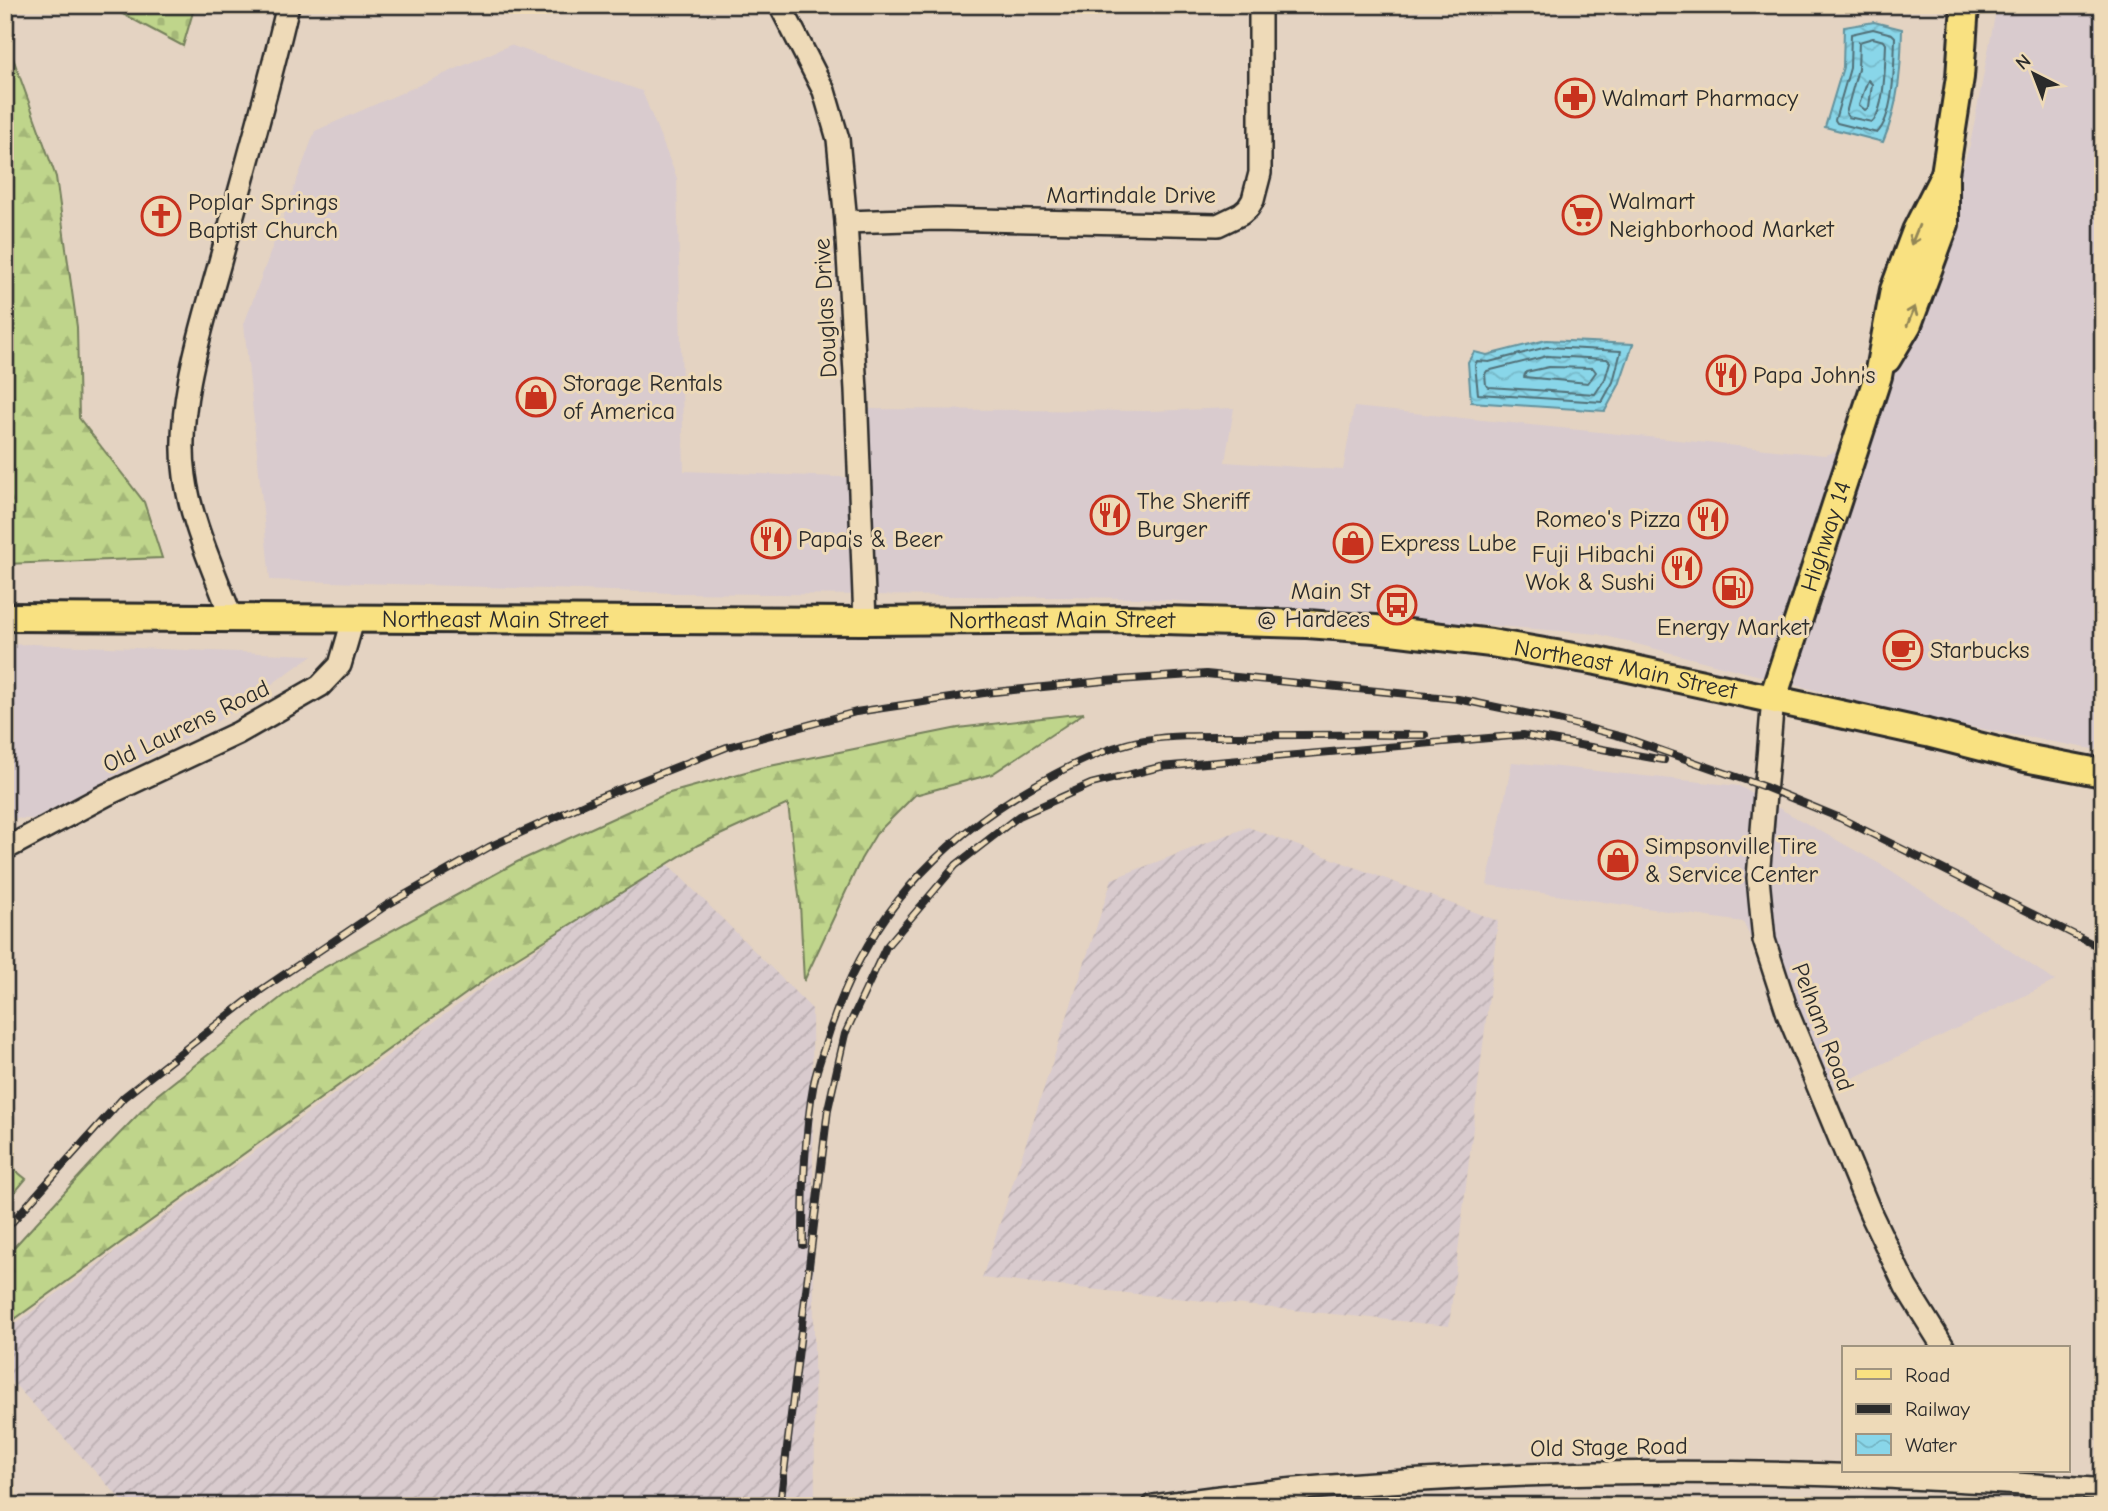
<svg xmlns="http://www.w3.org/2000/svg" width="2108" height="1511" viewBox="0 0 2108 1511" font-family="'Comic Neue',sans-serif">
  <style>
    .built { fill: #d9cbce }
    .industrial { fill: url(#industrial-furrows) }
    .forest { fill: url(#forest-firs); stroke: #75805b; stroke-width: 2 }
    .cemetery { fill: url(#cemetery-stones); stroke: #75805b; stroke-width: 2 }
    .water { fill: url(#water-waves); stroke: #63929d; stroke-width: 2 }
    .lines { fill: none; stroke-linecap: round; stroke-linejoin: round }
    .shore { stroke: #516f77; stroke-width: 2 }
    .minor-casing { stroke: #2b2b2b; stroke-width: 26 }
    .major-casing { stroke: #2b2b2b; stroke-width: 32 }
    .minor { stroke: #eedab8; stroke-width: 21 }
    .major { stroke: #f9e181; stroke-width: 26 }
    .rail-casing { stroke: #2b2b2b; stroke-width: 8 }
    .rail { stroke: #eedab8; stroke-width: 5; stroke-dasharray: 16; stroke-linecap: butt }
    .oneway { stroke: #928656 }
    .labels { text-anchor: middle; stroke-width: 6; stroke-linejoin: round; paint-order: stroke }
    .poi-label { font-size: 24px; fill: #2b2b2b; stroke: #eedab8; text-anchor: start }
    .street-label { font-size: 24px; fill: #2b2b2b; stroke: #eedab8 }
  </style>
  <defs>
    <pattern id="industrial-furrows" width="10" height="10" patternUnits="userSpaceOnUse" patternTransform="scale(1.75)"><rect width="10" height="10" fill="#d9cbce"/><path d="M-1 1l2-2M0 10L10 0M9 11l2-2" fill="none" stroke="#baaeb1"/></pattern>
    <pattern id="forest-firs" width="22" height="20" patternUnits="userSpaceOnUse" patternTransform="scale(1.75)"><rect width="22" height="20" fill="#bfd58b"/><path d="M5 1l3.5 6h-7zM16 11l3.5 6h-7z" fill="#a4b778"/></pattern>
    <pattern id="cemetery-stones" width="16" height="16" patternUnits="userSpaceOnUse" patternTransform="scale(1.75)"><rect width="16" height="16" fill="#bfd58b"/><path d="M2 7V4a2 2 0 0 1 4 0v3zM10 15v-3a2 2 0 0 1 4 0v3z" fill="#a4b778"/></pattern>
    <pattern id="water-waves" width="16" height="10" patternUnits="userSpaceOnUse" patternTransform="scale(1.75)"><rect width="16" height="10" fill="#89d6e9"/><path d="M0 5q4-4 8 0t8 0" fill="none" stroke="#76b8c8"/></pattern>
  </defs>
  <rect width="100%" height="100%" fill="#e4d3c2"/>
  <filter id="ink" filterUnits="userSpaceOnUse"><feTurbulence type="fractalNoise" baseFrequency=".0143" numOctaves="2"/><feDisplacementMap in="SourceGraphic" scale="14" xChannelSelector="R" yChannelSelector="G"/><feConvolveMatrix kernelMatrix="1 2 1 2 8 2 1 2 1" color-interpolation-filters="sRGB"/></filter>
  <g filter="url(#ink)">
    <g class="built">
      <path d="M1997 5H2103V751L1922 718 1598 634 1140 598 675 593 270 580 244 324 315 131 510 45 642 91 677 178 684 471 865 478 868 409 1149 411 1234 408 1225 462 1343 470 1354 407 1825 455 1872 440 1908 324 1970 145Z"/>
      <path d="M32 644 313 655 225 717 33 819 5 818V645Z"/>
      <path d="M1512 762 1739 786 1889 869 2055 981 1824 1092 1743 922 1487 885Z"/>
    </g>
    <g class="industrial">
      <path d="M1248 827 1498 921 1449 1326 982 1278 1112 879Z"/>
      <path d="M662 858 812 1009 815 1506H127L5 1374V1331Z"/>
      <path d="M1725 1500 1884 1506H1723Z"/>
    </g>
    <g class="forest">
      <path d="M5 36 56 177 77 327 79 418 144 502 162 558 5 564Z"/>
      <path d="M1084 713 992 774 915 795 876 834 861 859 804 981 800 904 788 804 698 845 507 964 15 1319 5 1333V1257L97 1157 157 1095 307 977 517 862 666 794 760 768 958 728Z"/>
      <path d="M5 1162 26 1179 5 1204Z"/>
    </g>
    <path class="cemetery" d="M106 5H195L183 46Z"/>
    <g class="water">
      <path d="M1874 22 1902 29C1901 68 1899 105 1883 142L1825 127 1843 67 1844 27Z"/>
      <path d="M1546 340 1633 344 1619 385 1605 411 1471 402 1468 362 1474 352 1487 355Z"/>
    </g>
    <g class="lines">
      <g class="shore">
        <path d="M1873 29 1892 34 1895 37C1894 62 1895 115 1877 133L1837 123 1835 120 1850 68 1851 34Z"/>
        <path d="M1873 38 1884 41 1886 44C1885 63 1885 110 1872 122L1848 117 1846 113 1858 69 1859 42Z"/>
        <path d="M1868 80 1872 84 1869 107 1865 110 1859 105Z"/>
        <path d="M1547 347 1621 351 1613 382 1602 402 1478 394 1475 365 1477 361 1489 362Z"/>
        <path d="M1547 356 1607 359 1610 362 1605 379 1595 394 1489 387 1486 385 1485 374 1487 371Z"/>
        <path d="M1549 367 1593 368 1596 372 1588 383 1524 377 1526 372Z"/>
      </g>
      <defs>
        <g id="minor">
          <path d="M780 5 824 91 838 139 846 222 856 390 865 621"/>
          <path d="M846 222 937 219 1218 225 1241 214 1248 208 1253 200 1260 173V5"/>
          <path d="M231 617C215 572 191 523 185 476 175 408 202 327 220 262 243 177 268 91 288 5"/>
          <path d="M1773 698 1758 878 1764 940 1788 1014 1871 1214 1906 1287 1944 1348"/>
          <path d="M5 849 106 795 238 733 320 686 340 665 354 617"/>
          <path d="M1153 1506C1236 1493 1321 1486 1405 1481 1559 1471 1712 1470 1865 1476 1944 1480 2024 1483 2103 1490"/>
        </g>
        <g id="major">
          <path d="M1887 359 1908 324 1945 224V174L1960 77 1965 5"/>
          <path id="s1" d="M5 617 865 621 1128 619 1307 624 1375 629 1491 643 1597 661 1927 733 2025 758 2103 773"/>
          <path id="s2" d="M1773 698 1878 376 1894 290 1916 231 1945 174"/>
        </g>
      </defs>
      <use href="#minor" class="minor-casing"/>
      <use href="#major" class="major-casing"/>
      <use href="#minor" class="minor"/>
      <use href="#major" class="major"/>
      <defs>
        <g id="rail">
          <path d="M5 1230 124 1097 261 990 387 905 489 847 600 797 727 747 856 712 984 693 1104 681 1206 674 1458 699 1558 720 1623 737 1765 787 1840 818 2103 949"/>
          <path d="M803 1245C803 1191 804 1135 814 1082 817 1068 822 1055 826 1042 859 934 920 857 1015 797 1051 775 1104 746 1145 740 1176 735 1208 736 1240 736 1301 734 1363 735 1425 735"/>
          <path d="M780 1506 828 1109 845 1034 886 947 956 865 1019 816 1091 784 1160 767 1523 735 1664 760"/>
        </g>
      </defs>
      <use href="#rail" class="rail-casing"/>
      <use href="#rail" class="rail"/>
    </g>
    <defs><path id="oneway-shaft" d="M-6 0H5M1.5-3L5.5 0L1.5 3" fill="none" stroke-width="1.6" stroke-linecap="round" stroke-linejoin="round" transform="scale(1.75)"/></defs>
    <g class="oneway">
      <use href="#oneway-shaft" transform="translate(1915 235) rotate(112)"/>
      <use href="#oneway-shaft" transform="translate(1911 316) rotate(-68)"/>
    </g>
  </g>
  <defs>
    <symbol id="pharmacy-ring" viewBox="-11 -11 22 22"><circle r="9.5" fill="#eedab8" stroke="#c8321e" stroke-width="1.5"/><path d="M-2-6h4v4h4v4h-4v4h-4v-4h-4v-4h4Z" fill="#c8321e"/></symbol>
    <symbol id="supermarket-ring" viewBox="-11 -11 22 22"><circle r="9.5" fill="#eedab8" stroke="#c8321e" stroke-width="1.5"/><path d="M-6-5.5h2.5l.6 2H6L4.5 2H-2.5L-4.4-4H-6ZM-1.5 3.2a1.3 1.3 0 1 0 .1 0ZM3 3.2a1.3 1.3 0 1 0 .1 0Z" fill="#c8321e"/></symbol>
    <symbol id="church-ring" viewBox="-11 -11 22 22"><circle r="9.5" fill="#eedab8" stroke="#c8321e" stroke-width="1.5"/><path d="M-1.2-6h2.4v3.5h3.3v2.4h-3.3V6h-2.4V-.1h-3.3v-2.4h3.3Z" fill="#c8321e"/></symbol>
    <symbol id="restaurant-ring" viewBox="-11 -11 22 22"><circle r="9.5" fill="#eedab8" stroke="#c8321e" stroke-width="1.5"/><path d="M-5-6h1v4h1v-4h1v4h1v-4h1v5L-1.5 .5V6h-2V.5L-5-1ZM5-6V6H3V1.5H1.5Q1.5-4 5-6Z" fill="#c8321e"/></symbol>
    <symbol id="shop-ring" viewBox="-11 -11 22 22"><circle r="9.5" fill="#eedab8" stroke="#c8321e" stroke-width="1.5"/><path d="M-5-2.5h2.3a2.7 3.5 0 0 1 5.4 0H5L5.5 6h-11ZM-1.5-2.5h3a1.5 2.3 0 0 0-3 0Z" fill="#c8321e"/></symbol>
    <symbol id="fuel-ring" viewBox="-11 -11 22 22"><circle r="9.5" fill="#eedab8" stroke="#c8321e" stroke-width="1.5"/><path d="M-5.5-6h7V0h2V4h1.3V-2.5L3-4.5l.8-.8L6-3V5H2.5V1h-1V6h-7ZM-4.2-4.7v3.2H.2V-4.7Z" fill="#c8321e"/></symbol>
    <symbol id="bus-ring" viewBox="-11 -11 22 22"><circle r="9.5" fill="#eedab8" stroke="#c8321e" stroke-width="1.5"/><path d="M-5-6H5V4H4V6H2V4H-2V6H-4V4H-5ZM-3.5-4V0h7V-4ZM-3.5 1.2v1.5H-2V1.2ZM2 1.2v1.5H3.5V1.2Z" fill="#c8321e"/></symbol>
    <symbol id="cafe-ring" viewBox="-11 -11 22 22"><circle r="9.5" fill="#eedab8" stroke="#c8321e" stroke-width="1.5"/><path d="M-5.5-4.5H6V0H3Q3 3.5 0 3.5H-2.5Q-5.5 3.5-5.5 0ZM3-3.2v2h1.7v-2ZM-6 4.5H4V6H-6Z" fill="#c8321e"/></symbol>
  </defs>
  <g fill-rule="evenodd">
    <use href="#pharmacy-ring" x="1553" y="76" width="44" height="44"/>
    <use href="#supermarket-ring" x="1560" y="193" width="44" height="44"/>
    <use href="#church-ring" x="139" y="194" width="44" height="44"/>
    <use href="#restaurant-ring" x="1704" y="353" width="44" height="44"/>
    <use href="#shop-ring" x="514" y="375" width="44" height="44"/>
    <use href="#restaurant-ring" x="1088" y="493" width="44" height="44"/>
    <use href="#restaurant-ring" x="1686" y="497" width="44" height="44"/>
    <use href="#restaurant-ring" x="749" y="517" width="44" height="44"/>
    <use href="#shop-ring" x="1331" y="521" width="44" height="44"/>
    <use href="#restaurant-ring" x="1660" y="546" width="44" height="44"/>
    <use href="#fuel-ring" x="1711" y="566" width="44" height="44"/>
    <use href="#bus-ring" x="1375" y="583" width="44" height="44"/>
    <use href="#cafe-ring" x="1881" y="628" width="44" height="44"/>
    <use href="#shop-ring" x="1596" y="838" width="44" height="44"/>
  </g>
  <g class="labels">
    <g class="poi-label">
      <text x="1602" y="106">Walmart Pharmacy</text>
      <text x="1609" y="209">Walmart<tspan x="1609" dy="28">Neighborhood Market</tspan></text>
      <text x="188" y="210">Poplar Springs<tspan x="188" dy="28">Baptist Church</tspan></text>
      <text x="1753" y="383">Papa John's</text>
      <text x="563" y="391">Storage Rentals<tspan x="563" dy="28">of America</tspan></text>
      <text x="1137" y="509">The Sheriff<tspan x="1137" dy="28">Burger</tspan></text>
      <text x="1681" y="527" text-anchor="end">Romeo's Pizza</text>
      <text x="798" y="547">Papa's &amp; Beer</text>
      <text x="1380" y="551">Express Lube</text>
      <text x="1655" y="562" text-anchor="end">Fuji Hibachi<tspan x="1655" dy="28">Wok &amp; Sushi</tspan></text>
      <text x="1370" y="599" text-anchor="end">Main St<tspan x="1370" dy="28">@ Hardees</tspan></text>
      <text x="1733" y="635" text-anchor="middle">Energy Market</text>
      <text x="1930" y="658">Starbucks</text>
      <text x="1645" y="854">Simpsonville Tire<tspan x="1645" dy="28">&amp; Service Center</tspan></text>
    </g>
    <g class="street-label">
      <text x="1131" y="203">Martindale Drive</text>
      <text transform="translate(825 308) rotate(-93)" y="8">Douglas Drive</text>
      <text dy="8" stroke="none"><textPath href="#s2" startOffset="170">Highway 14</textPath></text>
      <text dy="8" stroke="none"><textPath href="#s1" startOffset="490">Northeast Main Street</textPath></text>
      <text dy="8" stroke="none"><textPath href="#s1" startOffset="1057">Northeast Main Street</textPath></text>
      <text dy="8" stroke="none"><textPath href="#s1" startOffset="1624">Northeast Main Street</textPath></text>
      <text transform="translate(186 726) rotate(-26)" y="8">Old Laurens Road</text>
      <text transform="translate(1823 1027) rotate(69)" y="8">Pelham Road</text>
      <text transform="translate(1609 1447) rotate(-1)" y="8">Old Stage Road</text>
    </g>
  </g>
  <rect width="2108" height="1511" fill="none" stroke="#eedab8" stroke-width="28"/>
  <rect x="14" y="14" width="2080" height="1483" fill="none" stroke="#2b2b2b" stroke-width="2.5" filter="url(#ink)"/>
  <rect x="1842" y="1346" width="228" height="126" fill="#eedab8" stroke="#a09480" stroke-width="2"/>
  <rect x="1856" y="1369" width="35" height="10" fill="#f9e181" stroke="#a09480" stroke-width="2"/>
  <text x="1905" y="1382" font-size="21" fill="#2b2b2b">Road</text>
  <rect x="1856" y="1404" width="35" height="10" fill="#2b2b2b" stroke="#a09480" stroke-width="2"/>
  <text x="1905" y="1416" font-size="21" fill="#2b2b2b">Railway</text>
  <rect x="1856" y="1434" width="35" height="21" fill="url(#water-waves)" stroke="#a09480" stroke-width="2"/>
  <text x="1905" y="1452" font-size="21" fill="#2b2b2b">Water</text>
  <g transform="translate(2034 74) rotate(318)" stroke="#eedab8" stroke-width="5" paint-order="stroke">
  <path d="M0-5L12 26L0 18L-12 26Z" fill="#2b2b2b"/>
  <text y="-10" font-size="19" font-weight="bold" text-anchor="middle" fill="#2b2b2b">N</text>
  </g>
</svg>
